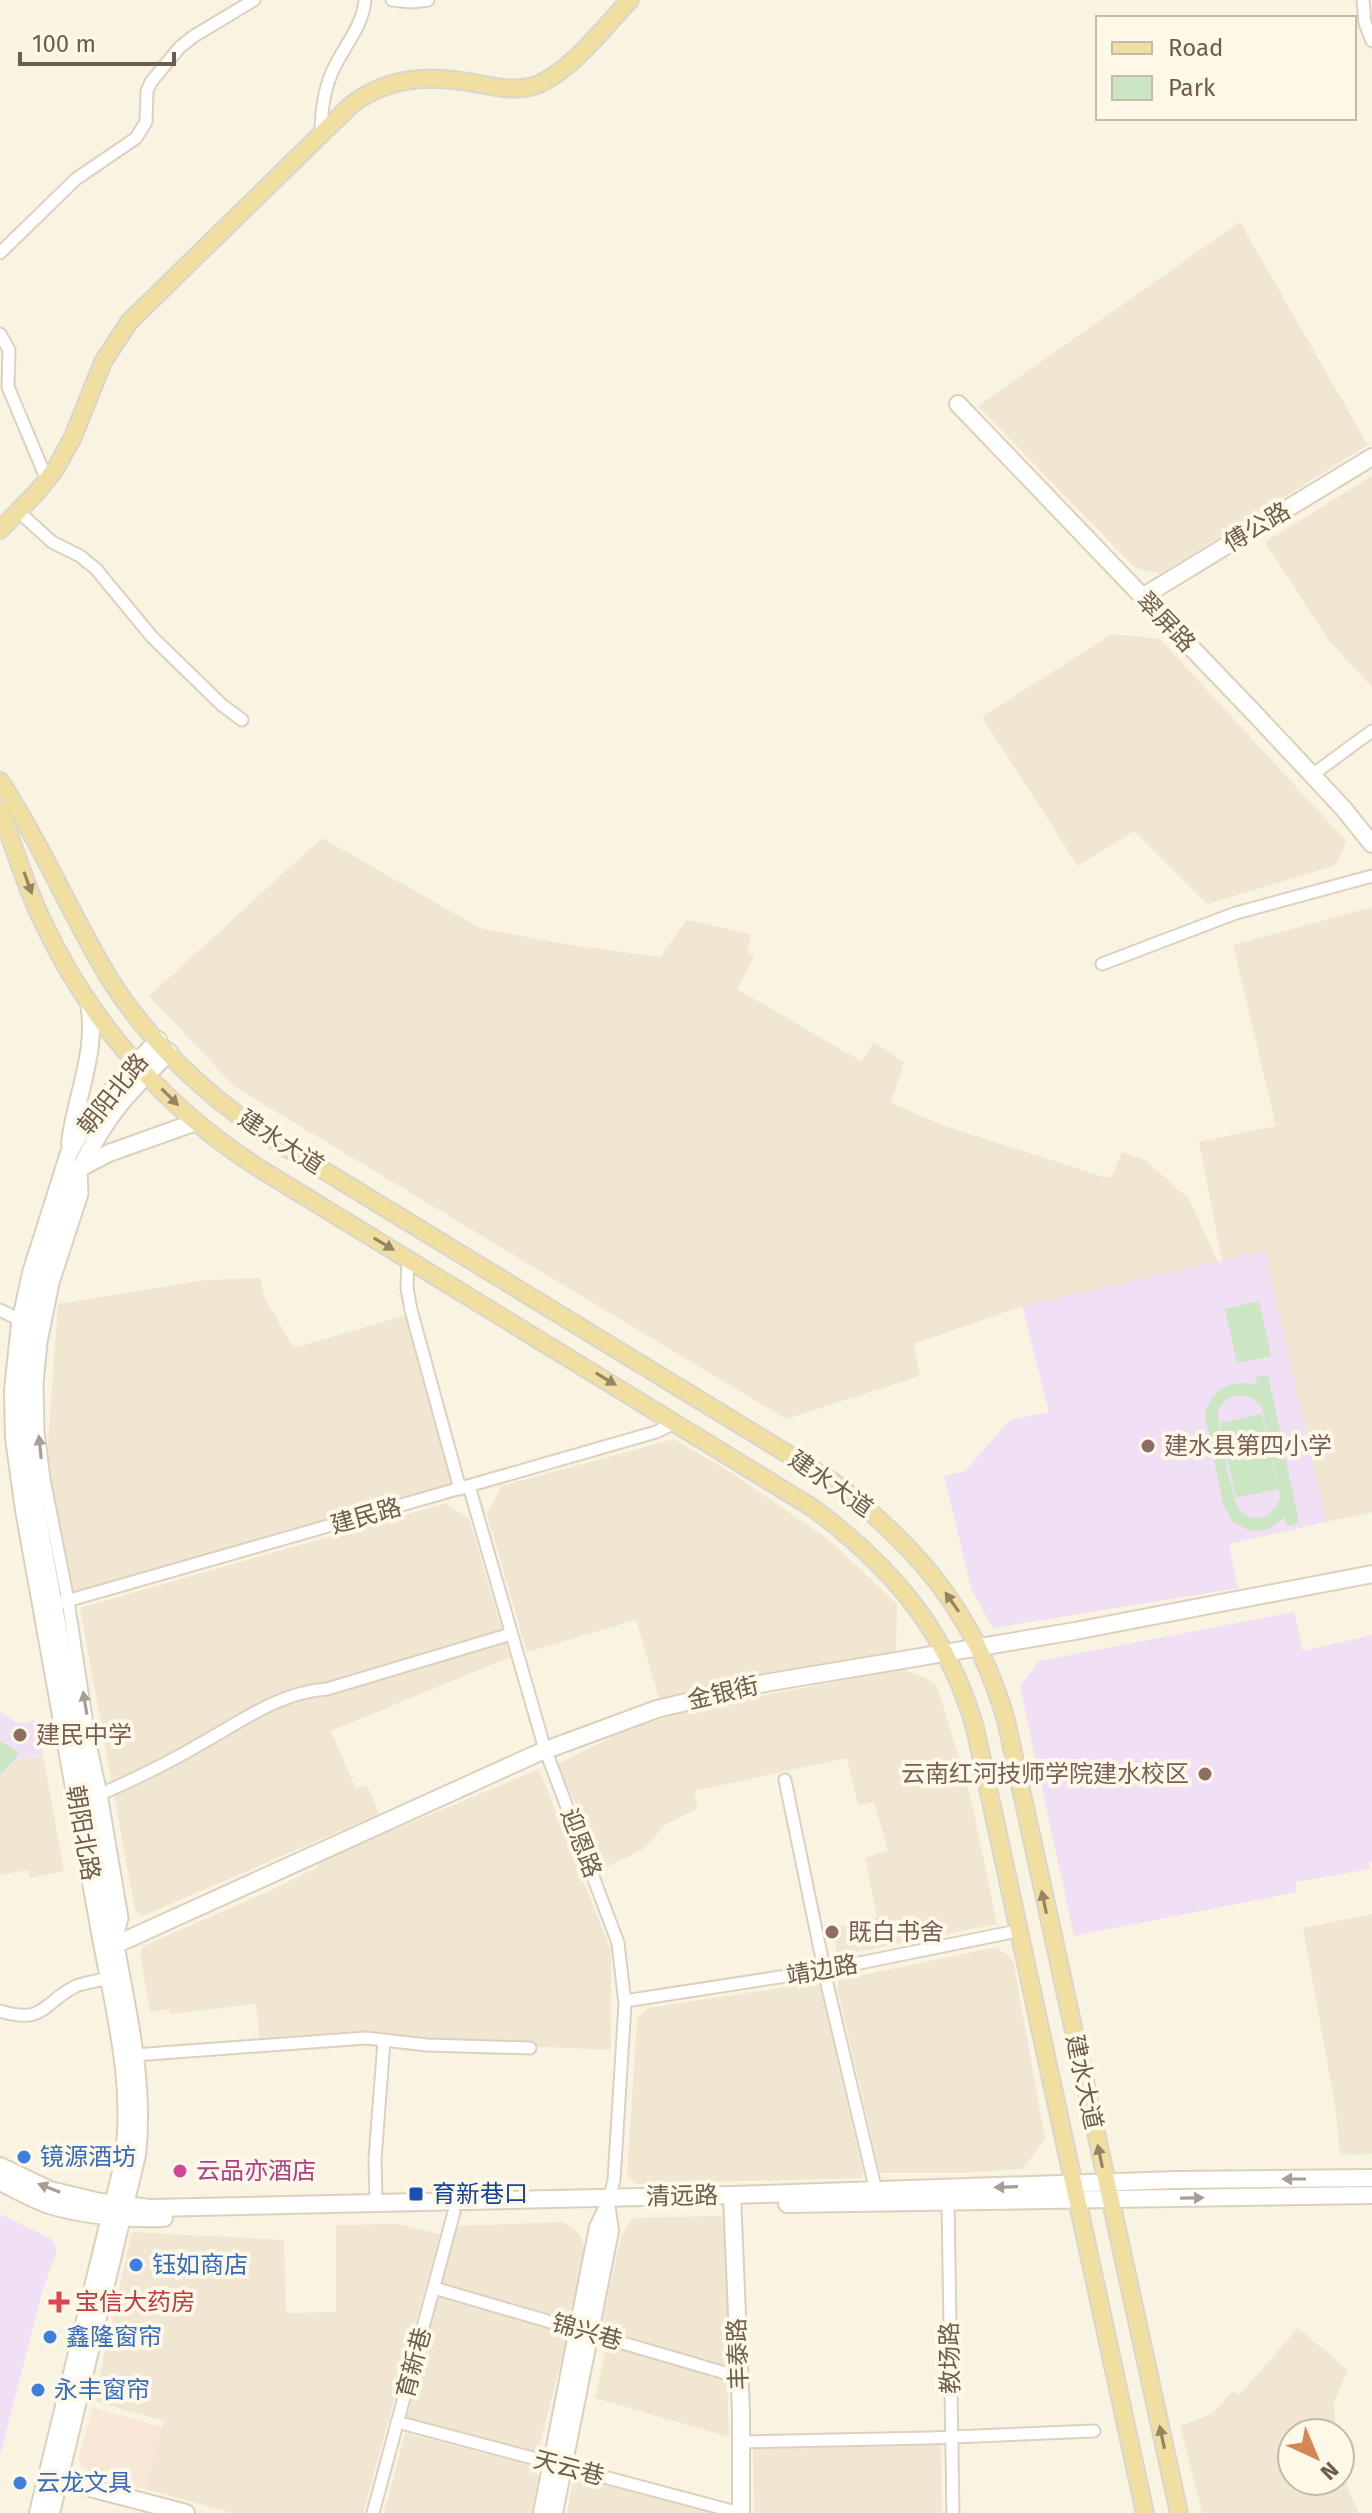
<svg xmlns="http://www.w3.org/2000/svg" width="1372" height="2513" viewBox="0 0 1372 2513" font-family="'Fira Sans','Noto Sans SC',sans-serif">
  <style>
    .residential { fill: #f0e6d2 }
    .commercial { fill: #f8e6d7 }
    .education { fill: #f0dff5 }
    .green { fill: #cce5c3; fill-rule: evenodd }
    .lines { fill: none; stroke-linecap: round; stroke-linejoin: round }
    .street-casing { stroke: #dcd1bf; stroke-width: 15 }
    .secondary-casing { stroke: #ddd0bb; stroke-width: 20 }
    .primary-casing { stroke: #d9d5d0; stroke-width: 20 }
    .street { stroke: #fff; stroke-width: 11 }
    .secondary { stroke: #fff; stroke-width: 16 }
    .primary { stroke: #f1dfa1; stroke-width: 16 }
    .oneway { fill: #958466 }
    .oneway2 { fill: #a89e94 }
    .education-dot { fill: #8d6e63; stroke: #fdf8e8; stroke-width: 3 }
    .shop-dot { fill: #3f7fe0; stroke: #fdf8e8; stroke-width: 3 }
    .hotel-dot { fill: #d1479c; stroke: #fdf8e8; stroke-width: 3 }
    .transit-dot { fill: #1a4fb4; stroke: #fdf8e8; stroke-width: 3 }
    .health-dot { fill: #e0444e; stroke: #fdf8e8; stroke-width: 3 }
    .labels { text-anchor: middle; stroke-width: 8; stroke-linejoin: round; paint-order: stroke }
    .street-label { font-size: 24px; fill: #6e5d4c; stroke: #fdf8e8 }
    .education-label { font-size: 24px; fill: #785e54; stroke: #fdf8e8; text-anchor: start }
    .shop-label { font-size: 24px; fill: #366cbe; stroke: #fdf8e8; text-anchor: start }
    .hotel-label { font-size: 24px; fill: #b23c85; stroke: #fdf8e8; text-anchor: start }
    .transit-label { font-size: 24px; fill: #164399; stroke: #fdf8e8; text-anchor: start }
    .health-label { font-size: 24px; fill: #be3a42; stroke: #fdf8e8; text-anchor: start }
  </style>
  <rect width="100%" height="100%" fill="#f9f4e2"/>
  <g class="residential">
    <path d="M1240 222 1368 445 1160 574 1135 568 978 406Z"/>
    <path d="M1372 476V687L1329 641 1265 542Z"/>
    <path d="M1112 634 1160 639 1346 841 1338 862 1330 867 1207 904 1134 831 1078 866 982 717Z"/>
    <path d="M322 838 480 928 570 945 660 957 687 920 751 934 747 953 754 957 737 989 861 1061 874 1042 904 1062 891 1103 942 1125 1107 1178 1112 1176 1122 1152 1145 1160 1189 1199 1218 1262 1022 1306 914 1344 920 1376 786 1419 235 1087 149 996Z"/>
    <path d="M1372 907V1512L1326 1522 1265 1251 1222 1261 1199 1142 1276 1126 1233 945Z"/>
    <path d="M260 1278 265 1299 294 1348 416 1312 465 1481 76 1591 70 1588 47 1457 58 1304 206 1280Z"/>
    <path d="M674 1439 730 1472 828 1539 897 1604 896 1652 770 1674 659 1698 636 1620 527 1652 487 1514 502 1486Z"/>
    <path d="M446 1503 469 1519 510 1657 331 1731 356 1789 367 1785 379 1814 143 1916 135 1910 80 1608Z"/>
    <path d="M901 1669 924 1677 937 1686 971 1798 997 1924 837 1956 833 1928 877 1918 865 1858 888 1850 874 1802 858 1805 847 1758 694 1791 698 1808 666 1824 642 1850 604 1868 558 1764 628 1729 698 1708Z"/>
    <path d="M43 1755 64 1871 30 1878 28 1870 0 1875V1778L17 1759Z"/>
    <path d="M539 1769 611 1951V2050L419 2041H260L256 2004 170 2014 169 2009 150 2012 140 1954 144 1946 267 1892 318 1867 317 1862Z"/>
    <path d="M1372 1914V2154L1340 2155 1336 2111 1303 1928Z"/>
    <path d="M996 1947 1013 1960 1045 2139 1023 2169 959 2173H880L837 1987 839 1980Z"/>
    <path d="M811 1983 820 1985 863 2172 862 2178 637 2184 627 2176 637 2019 647 2008Z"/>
    <path d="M719 2216 728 2220 731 2360 724 2367 601 2328 621 2237 633 2218Z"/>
    <path d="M563 2222 579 2234 586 2249 572 2320 439 2284 456 2226Z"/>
    <path d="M397 2224 440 2234 363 2513H233L145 2489 164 2421 94 2401 132 2232 284 2240 286 2313 336 2312V2225Z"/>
    <path d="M439 2295 569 2332 537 2454 404 2418Z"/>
    <path d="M1298 2328 1348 2370 1334 2402 1336 2433H1292V2481H1340V2460L1347 2487 1359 2513H1202L1180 2426 1212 2414 1233 2391 1239 2395Z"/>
    <path d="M607 2345 727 2380 729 2437 595 2398Z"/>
    <path d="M405 2433 533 2466 539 2477 532 2513H384Z"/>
    <path d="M941 2442 942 2513H754L753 2446Z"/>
    <path d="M574 2477 656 2498 717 2513H567Z"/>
  </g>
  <path class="commercial" d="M93 2408 163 2427 145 2489 92 2475 81 2464 78 2459Z"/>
  <g class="education">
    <path d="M1265 1251 1326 1522 1229 1544 1238 1588 993 1628 972 1591 944 1476 965 1471 1010 1420 1049 1412 1022 1306Z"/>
    <path d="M1294 1612 1303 1651 1372 1635V1861L1368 1862 1370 1869 1295 1882 1297 1892 1074 1936 1020 1687 1039 1661Z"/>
    <path d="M0 1711 18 1724 36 1720 43 1754 17 1759 0 1778Z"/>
    <path d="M0 2214 52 2239 57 2251 42 2292 0 2456Z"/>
  </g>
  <g class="green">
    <path d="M1259 1301 1271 1356 1237 1363 1225 1309Z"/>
    <path d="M1268 1375 1299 1523 1287 1526 1284 1517 1272 1527 1261 1531 1248 1530 1232 1521 1223 1504 1205 1416C1210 1390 1232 1378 1257 1385L1256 1377ZM1236 1395 1251 1397 1262 1408 1280 1496C1277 1515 1253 1528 1239 1509 1233 1501 1216 1419 1218 1411 1221 1402 1228 1398 1236 1395Z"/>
    <path d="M1262 1414 1278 1489 1236 1498 1220 1423Z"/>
    <path d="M0 1740 19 1754 0 1775Z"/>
  </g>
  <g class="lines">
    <defs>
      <g id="street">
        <path d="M392 0 412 2 428 0"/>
        <path d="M1363 0 1365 23 1372 41"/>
        <path d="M321 134C321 109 324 86 336 64 347 43 363 24 365 0"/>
        <path d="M0 253 76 179 136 138 146 122 147 91 151 82 180 47 194 36 254 0"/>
        <path d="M0 334 9 350 8 387 47 480"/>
        <path d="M18 511 52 542 80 556 96 569 152 637 222 705 242 720"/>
        <path d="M1312 775 1372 731"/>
        <path d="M1102 964 1236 913 1372 876"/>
        <path d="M81 1172 82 1194 53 1283 41 1342 37 1383 38 1431 44 1479 68 1601 90 1744 101 1794 122 1918 116 1941"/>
        <path d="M408 1259 407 1288 411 1310 460 1489"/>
        <path d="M0 1310 20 1320"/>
        <path d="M469 1486 544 1746 618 1943 625 2004 614 2180 608 2204"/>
        <path d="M63 1602 656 1432 676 1422"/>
        <path d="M785 1780 828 1988 876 2191"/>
        <path d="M101 1794C135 1779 170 1762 202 1743 242 1721 280 1692 327 1689L511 1634"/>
        <path d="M625 2001 825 1970 1017 1931"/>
        <path d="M0 2011C45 2025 43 2002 76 1986 86 1982 98 1981 108 1978"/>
        <path d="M134 2055 366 2038 427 2045 530 2048"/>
        <path d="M948 2202 953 2513"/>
        <path d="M376 2203 375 2159 384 2041"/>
        <path d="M434 2288 739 2377"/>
        <path d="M397 2422 740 2513"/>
        <path d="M741 2442 929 2438 1094 2431"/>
        <path d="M373 2513 454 2212"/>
      </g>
      <g id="secondary">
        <path d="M958 404 1255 714 1343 808 1372 844"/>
        <path d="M1142 597 1372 457"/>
        <path d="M70 1144C75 1097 98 1052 89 1004"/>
        <path d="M80 1168 109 1153 196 1122"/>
        <path d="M115 1945 538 1753 657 1709 765 1683 1075 1631 1372 1574"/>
        <path d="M0 2166 50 2190 100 2202 150 2208 732 2195 1176 2180 1372 2178"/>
        <path d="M0 2182C15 2189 30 2198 46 2204 84 2216 125 2219 164 2218"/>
        <path d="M732 2195 741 2411V2513"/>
        <path d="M787 2204 1372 2195"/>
        <path d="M48 2477 186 2513"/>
        <path d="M38 2513 121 2172C138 2089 112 2003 98 1921 74 1784 49 1647 24 1510L14 1438 13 1390 20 1324 31 1273 69 1153 78 1137 99 1104 158 1040"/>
        <path d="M51 2513 137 2155C146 2077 124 1998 111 1921 87 1783 61 1645 36 1508 21 1405 24 1342 54 1242 66 1201 80 1162 105 1125 122 1098 147 1075 169 1052"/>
        <path d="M542 2513 598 2227 607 2209"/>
        <path d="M554 2513 610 2231 607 2210"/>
      </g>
      <g id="primary">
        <path d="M0 530 38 491 56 468 73 437 103 362 129 322 350 106C389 75 432 75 479 84 499 88 520 92 539 84 575 67 603 28 630 0"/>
        <path d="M0 781C40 842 69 910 106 973 147 1041 211 1101 279 1143L832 1481C919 1547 975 1614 1006 1720L1179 2513"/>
        <path d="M0 810C14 846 25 884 41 918 89 1022 165 1109 262 1170L813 1508C892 1567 947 1631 975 1728L1145 2513"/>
      </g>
    </defs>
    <use href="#street" class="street-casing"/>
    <use href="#secondary" class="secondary-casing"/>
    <use href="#primary" class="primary-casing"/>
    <use href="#street" class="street"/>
    <use href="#secondary" class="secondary"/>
    <use href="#primary" class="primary"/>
  </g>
  <defs><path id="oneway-solid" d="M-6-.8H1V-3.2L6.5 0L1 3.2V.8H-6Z" transform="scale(2)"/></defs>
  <g class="oneway">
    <use href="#oneway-solid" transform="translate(28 883) rotate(70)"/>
    <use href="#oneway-solid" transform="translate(170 1097) rotate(45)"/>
    <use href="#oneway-solid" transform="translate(384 1244) rotate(31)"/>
    <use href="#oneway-solid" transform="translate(606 1379) rotate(31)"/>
    <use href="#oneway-solid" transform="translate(952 1602) rotate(-125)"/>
    <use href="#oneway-solid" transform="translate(1044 1902) rotate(-102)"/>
    <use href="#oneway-solid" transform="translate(1100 2156) rotate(-102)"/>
    <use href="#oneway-solid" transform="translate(1162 2437) rotate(-102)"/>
  </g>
  <g class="oneway2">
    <use href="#oneway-solid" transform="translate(40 1447) rotate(-96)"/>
    <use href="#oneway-solid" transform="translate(85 1703) rotate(-99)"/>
    <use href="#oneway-solid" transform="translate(1294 2179) rotate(180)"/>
    <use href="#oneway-solid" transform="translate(1006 2187) rotate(178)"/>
    <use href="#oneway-solid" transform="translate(49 2188) rotate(-159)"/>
    <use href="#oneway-solid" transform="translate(1192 2198) rotate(-1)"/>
  </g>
  <g class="education-dot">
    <circle cx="1148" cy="1446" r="8"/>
    <circle cx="20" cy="1735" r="8"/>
    <circle cx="1205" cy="1774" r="8"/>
    <circle cx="832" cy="1932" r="8"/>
  </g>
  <g class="shop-dot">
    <circle cx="24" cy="2157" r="8"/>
    <circle cx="136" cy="2265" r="8"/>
    <circle cx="50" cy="2337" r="8"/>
    <circle cx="38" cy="2390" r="8"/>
    <circle cx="20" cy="2483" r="8"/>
  </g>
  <circle class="hotel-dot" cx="180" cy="2171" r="8"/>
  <rect class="transit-dot" x="408" y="2186" width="16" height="16" rx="4"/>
  <path class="health-dot" d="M55 2290h8v8h8v8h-8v8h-8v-8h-8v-8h8z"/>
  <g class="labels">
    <g class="street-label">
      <text transform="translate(1257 527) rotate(-31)" y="8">傅公路</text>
      <text transform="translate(1166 622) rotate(46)" y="8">翠屏路</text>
      <text transform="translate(113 1094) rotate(-51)" y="8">朝阳北路</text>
      <text transform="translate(281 1142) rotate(33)" y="8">建水大道</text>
      <text transform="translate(831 1484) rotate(35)" y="8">建水大道</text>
      <text transform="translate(366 1516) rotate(-16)" y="8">建民路</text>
      <text transform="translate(723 1693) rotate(-13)" y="8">金银街</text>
      <text transform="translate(83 1833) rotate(80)" y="8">朝阳北路</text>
      <text transform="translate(581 1843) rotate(69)" y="8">迎恩路</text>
      <text transform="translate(822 1970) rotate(-10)" y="8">靖边路</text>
      <text transform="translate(1084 2082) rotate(78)" y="8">建水大道</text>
      <text transform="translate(682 2196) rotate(-1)" y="8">清远路</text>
      <text transform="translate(587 2332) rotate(16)" y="8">锦兴巷</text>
      <text transform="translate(738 2354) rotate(-92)" y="8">丰泰路</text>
      <text transform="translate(950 2358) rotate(-91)" y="8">教场路</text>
      <text transform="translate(414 2363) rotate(-75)" y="8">育新巷</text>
      <text transform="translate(569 2468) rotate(15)" y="8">天云巷</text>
    </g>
    <g class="education-label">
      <text x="1164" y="1454">建水县第四小学</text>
      <text x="36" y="1743">建民中学</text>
      <text x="1189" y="1782" text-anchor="end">云南红河技师学院建水校区</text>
      <text x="848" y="1940">既白书舍</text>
    </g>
    <g class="shop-label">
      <text x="40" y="2165">镜源酒坊</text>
      <text x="152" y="2273">钰如商店</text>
      <text x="66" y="2345">鑫隆窗帘</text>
      <text x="54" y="2398">永丰窗帘</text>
      <text x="36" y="2491">云龙文具</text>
    </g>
    <g class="hotel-label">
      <text x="196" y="2179">云品亦酒店</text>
    </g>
    <g class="transit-label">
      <text x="432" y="2202">育新巷口</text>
    </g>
    <g class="health-label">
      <text x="75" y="2310">宝信大药房</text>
    </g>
  </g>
  <rect x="1096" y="16" width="260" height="104" fill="#fdf8e8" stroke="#c4baaa" stroke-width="2"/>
  <rect x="1112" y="42" width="40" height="12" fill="#f1dfa1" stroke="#c4baaa" stroke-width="2"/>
  <text x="1168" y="56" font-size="24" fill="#6e5d4c">Road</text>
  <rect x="1112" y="76" width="40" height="24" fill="#cce5c3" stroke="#c4baaa" stroke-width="2"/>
  <text x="1168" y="96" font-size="24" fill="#6e5d4c">Park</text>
  <g transform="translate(1316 2457) rotate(136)"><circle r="38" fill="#fdf8e8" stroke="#c4baaa" stroke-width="2"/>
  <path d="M0-6L14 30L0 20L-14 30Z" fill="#d68554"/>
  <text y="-12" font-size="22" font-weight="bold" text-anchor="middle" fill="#6e5d4c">N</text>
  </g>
  <path d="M20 52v12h154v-12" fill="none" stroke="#6e5d4c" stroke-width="4"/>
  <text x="32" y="52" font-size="24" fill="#6e5d4c" stroke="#fdf8e8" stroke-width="6" paint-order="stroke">100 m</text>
</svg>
